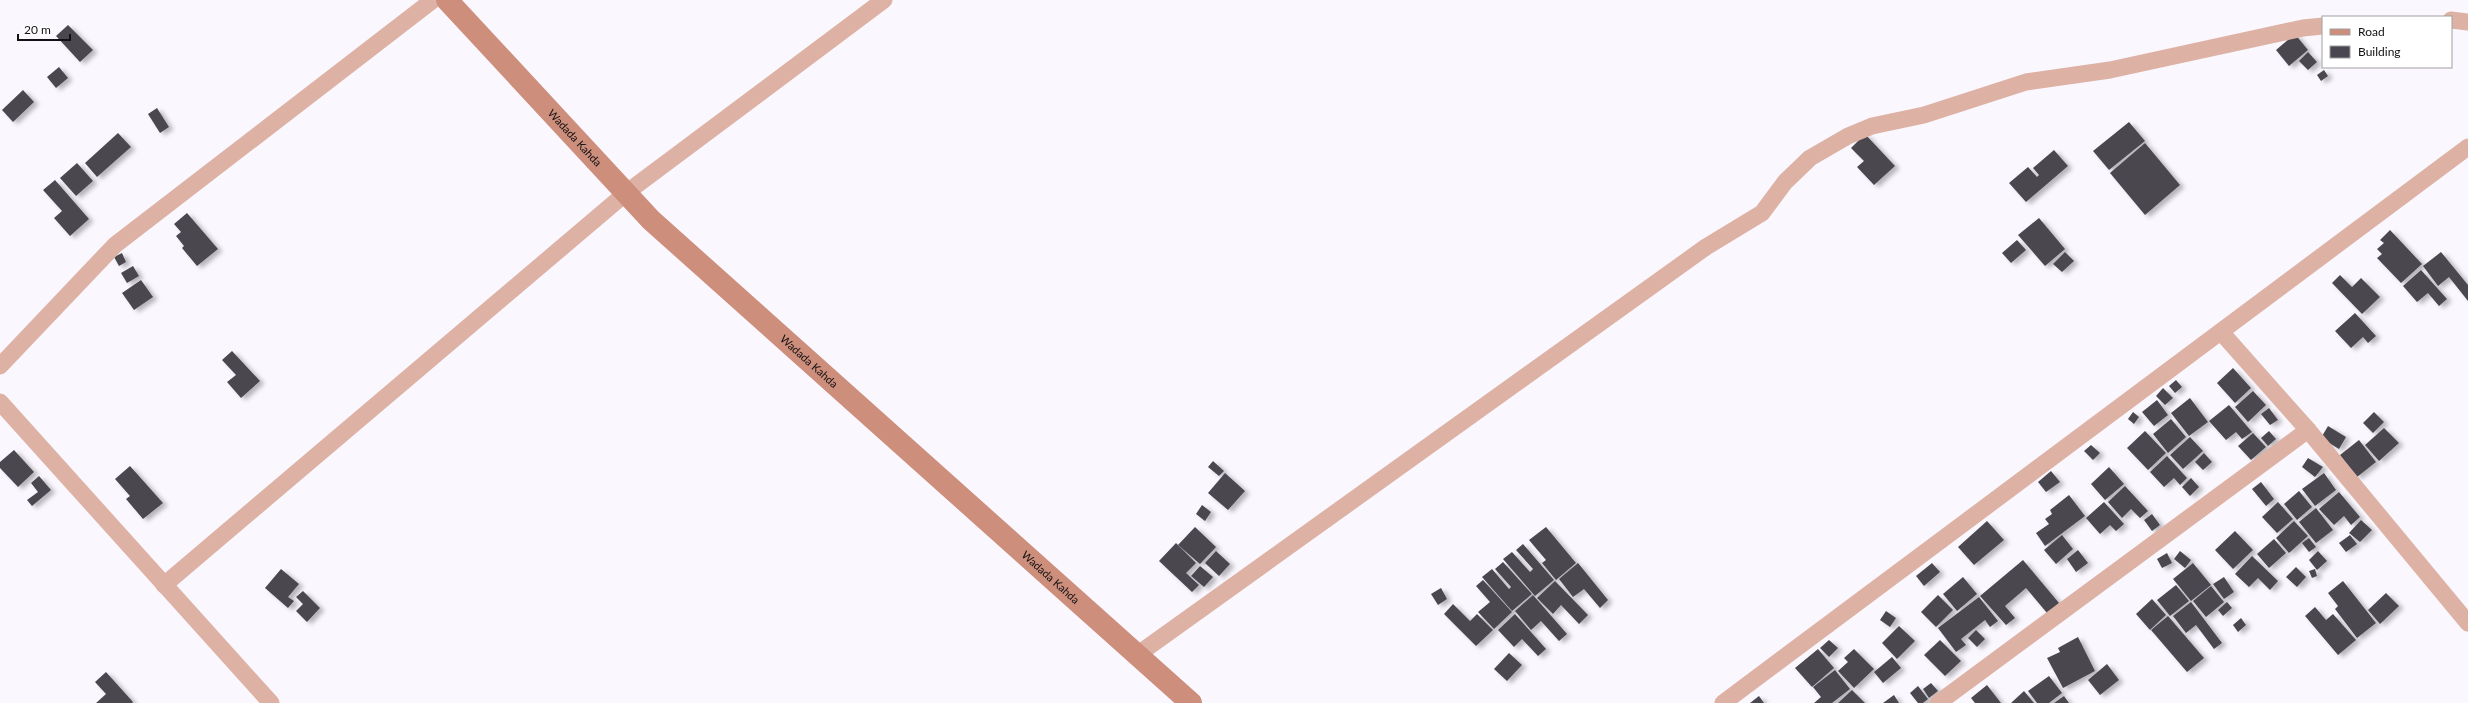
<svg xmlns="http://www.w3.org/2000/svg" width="2468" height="703" viewBox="0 0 2468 703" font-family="Lato,sans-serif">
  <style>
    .building { fill: #4b4750; filter: url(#shadow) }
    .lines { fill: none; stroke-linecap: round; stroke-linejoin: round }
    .street { stroke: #ddb2a5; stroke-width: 17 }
    .secondary { stroke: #cd8e7c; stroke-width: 22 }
    .labels { text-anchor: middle; stroke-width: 4; stroke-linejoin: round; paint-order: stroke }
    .street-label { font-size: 11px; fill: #111013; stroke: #fff }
  </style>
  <defs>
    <filter id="shadow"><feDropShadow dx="4.5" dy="2.5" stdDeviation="2" flood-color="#0004"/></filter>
  </defs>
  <rect width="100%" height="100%" fill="#faf7fe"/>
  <g class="building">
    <path d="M68 25 93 50 80 62 56 36Z"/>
    <path d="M2295 34 2308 50 2289 66 2276 50Z"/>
    <path d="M2308 52 2317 62 2308 70 2299 61Z"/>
    <path d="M59 67 68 78 56 88 47 77Z"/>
    <path d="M2324 70 2328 76 2321 81 2317 75Z"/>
    <path d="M23 90 34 102 13 122 2 110Z"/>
    <path d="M157 108 169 127 160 133 148 114Z"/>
    <path d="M2129 122 2145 141 2109 170 2093 151Z"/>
    <path d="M118 133 131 147 97 177 85 163Z"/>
    <path d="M1865 134 1895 166 1874 185 1857 167 1864 161 1851 148Z"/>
    <path d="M2145 143 2180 185 2145 215 2110 173Z"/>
    <path d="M2054 150 2068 166 2026 202 2009 183 2028 167 2037 177 2039 175 2033 168Z"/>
    <path d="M77 163 93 181 76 196 60 178Z"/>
    <path d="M55 180 89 219 70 236 54 218 62 211 43 190Z"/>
    <path d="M187 213 218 249 197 266 182 248 184 246 176 236 181 232 174 224Z"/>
    <path d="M2039 218 2065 249 2045 266 2018 235Z"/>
    <path d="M2390 230 2422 264 2401 283 2377 258 2382 254 2377 249 2384 243 2380 240Z"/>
    <path d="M2017 240 2026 250 2011 263 2002 253Z"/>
    <path d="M2065 252 2074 261 2062 272 2053 264Z"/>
    <path d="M2441 252 2468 285V301L2449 277 2438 286 2423 266Z"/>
    <path d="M122 253 126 262 119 266 114 257Z"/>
    <path d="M133 266 139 276 127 283 121 273Z"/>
    <path d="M2421 270 2447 299 2439 306 2428 293 2417 302 2403 286Z"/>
    <path d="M2340 275 2352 287 2361 278 2380 297 2362 314 2332 283Z"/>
    <path d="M141 280 153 297 134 310 122 293Z"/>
    <path d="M2355 313 2376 336 2368 343 2363 337 2351 348 2335 331Z"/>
    <path d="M232 351 260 381 241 398 227 382 236 375 222 360Z"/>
    <path d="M2233 368 2251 388 2235 403 2217 383Z"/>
    <path d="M2176 380 2182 387 2175 393 2169 386Z"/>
    <path d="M2163 388 2173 398 2165 405 2156 396Z"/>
    <path d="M2253 391 2266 405 2248 422 2235 407Z"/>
    <path d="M2190 398 2208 422 2189 436 2171 413Z"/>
    <path d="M2157 400 2168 415 2154 426 2142 412Z"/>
    <path d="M2229 405 2252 432 2242 439 2236 432 2226 440 2209 421Z"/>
    <path d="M2269 408 2278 420 2270 425 2261 414Z"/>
    <path d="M2133 412 2139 417 2134 424 2128 419Z"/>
    <path d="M2374 412 2384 422 2373 433 2363 423Z"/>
    <path d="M2171 419 2186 437 2168 453 2153 434Z"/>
    <path d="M2328 426 2346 437 2339 449 2321 438Z"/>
    <path d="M2384 428 2399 443 2379 461 2365 445Z"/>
    <path d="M2145 431 2166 453 2148 470 2127 448Z"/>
    <path d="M2269 431 2276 439 2268 446 2261 438Z"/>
    <path d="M2253 433 2266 447 2251 460 2238 446Z"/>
    <path d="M2190 437 2203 451 2183 469 2170 455Z"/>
    <path d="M2359 440 2376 462 2357 477 2340 455Z"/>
    <path d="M2091 445 2100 453 2093 460 2084 451Z"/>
    <path d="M14 450 34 472 18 487 0 468V462Z"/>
    <path d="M2204 453 2212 462 2203 470 2195 462Z"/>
    <path d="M2167 456 2187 478 2180 485 2174 478 2164 487 2150 472Z"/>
    <path d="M2308 458 2323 467 2315 477 2302 467Z"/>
    <path d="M1213 461 1224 471 1219 476 1208 467Z"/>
    <path d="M130 466 163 503 143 519 126 499 130 496 115 479Z"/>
    <path d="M2109 467 2124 484 2105 500 2091 484Z"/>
    <path d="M2051 471 2060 482 2046 492 2038 482Z"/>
    <path d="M1225 473 1245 491 1228 510 1208 493Z"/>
    <path d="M2324 473 2336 490 2315 506 2302 489Z"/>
    <path d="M39 476 51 490 32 506 27 500 38 492 31 483Z"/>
    <path d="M2191 478 2199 487 2190 496 2182 487Z"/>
    <path d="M2261 482 2274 499 2266 506 2252 489Z"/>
    <path d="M2125 486 2148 511 2140 518 2131 509 2122 518 2108 502Z"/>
    <path d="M2299 491 2312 507 2297 520 2284 504Z"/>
    <path d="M2339 492 2360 517 2351 525 2344 516 2334 525 2319 509Z"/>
    <path d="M2069 495 2085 516 2045 546 2036 533 2049 524 2045 519 2052 514 2050 510Z"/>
    <path d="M2104 502 2124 524 2116 531 2110 525 2100 534 2086 518Z"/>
    <path d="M2278 502 2293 519 2277 533 2262 517Z"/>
    <path d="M1202 505 1211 512 1205 521 1196 514Z"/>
    <path d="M2316 508 2333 530 2316 543 2299 522Z"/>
    <path d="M2152 514 2160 525 2152 531 2144 520Z"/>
    <path d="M2361 520 2372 530 2360 542 2349 533Z"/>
    <path d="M1987 521 2004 540 1974 565 1958 547Z"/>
    <path d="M2294 521 2308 536 2289 553 2276 538Z"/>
    <path d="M1195 527 1216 547 1200 564 1178 545Z"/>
    <path d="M1546 527 1576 563 1556 580 1542 563 1546 560 1529 540Z"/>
    <path d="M2235 531 2253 550 2233 569 2215 550Z"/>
    <path d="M2062 535 2073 549 2056 564 2044 550Z"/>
    <path d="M2350 535 2357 544 2346 552 2339 543Z"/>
    <path d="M2309 538 2316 547 2309 552 2302 543Z"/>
    <path d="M2274 539 2286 553 2269 568 2257 554Z"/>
    <path d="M1176 543 1196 563 1186 573 1199 585 1192 592 1159 561Z"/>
    <path d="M1523 544 1554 580 1535 596 1503 559 1512 552 1530 572 1533 569 1516 550Z"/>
    <path d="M2078 550 2088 563 2076 572 2067 559Z"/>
    <path d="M1216 551 1230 564 1219 576 1205 563Z"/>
    <path d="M2180 551 2191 560 2185 568 2174 559Z"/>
    <path d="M2318 551 2327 561 2317 570 2309 560Z"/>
    <path d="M2167 553 2172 563 2162 568 2157 559Z"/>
    <path d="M2252 556 2278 581 2270 590 2258 578 2249 587 2235 574Z"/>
    <path d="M2023 560 2059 603 2047 613 2026 588 2005 606 2015 618 2006 625 1980 596Z"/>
    <path d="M1503 562 1532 594 1512 611 1482 577 1492 569 1509 589 1511 587 1495 569Z"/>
    <path d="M1578 563 1608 600 1600 608 1584 589 1573 597 1559 579Z"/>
    <path d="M1932 563 1940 572 1924 586 1916 576Z"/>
    <path d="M2193 563 2211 585 2191 601 2173 579Z"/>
    <path d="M1200 566 1213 577 1204 587 1191 576Z"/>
    <path d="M2296 567 2306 577 2297 587 2286 577Z"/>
    <path d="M281 569 299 584 288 597 294 601 288 608 265 588Z"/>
    <path d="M2315 569 2317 576 2312 578 2309 571Z"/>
    <path d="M1963 577 1977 594 1957 611 1943 594Z"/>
    <path d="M2224 577 2234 592 2224 599 2213 584Z"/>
    <path d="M1483 580 1512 612 1494 629 1478 612 1490 602 1476 586Z"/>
    <path d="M1555 581 1588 615 1579 624 1561 605 1553 614 1537 598Z"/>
    <path d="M2343 581 2376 623 2357 638 2335 609 2338 606 2328 593Z"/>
    <path d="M2176 585 2189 601 2170 616 2157 600Z"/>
    <path d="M2211 586 2224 602 2206 617 2193 601Z"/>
    <path d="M1441 588 1447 599 1438 605 1431 594Z"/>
    <path d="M303 591 320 608 307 622 296 611 303 604 296 597Z"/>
    <path d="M2386 593 2399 606 2380 624 2368 610Z"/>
    <path d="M1533 595 1567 634 1559 641 1541 621 1531 630 1515 611Z"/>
    <path d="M1938 595 1953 610 1936 627 1921 612Z"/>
    <path d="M1979 597 1998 621 1990 627 1985 620 1961 639 1966 645 1956 652 1938 628Z"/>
    <path d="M2152 599 2166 615 2150 630 2136 614Z"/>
    <path d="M2191 602 2222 643 2214 649 2196 625 2186 633 2173 616Z"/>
    <path d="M2227 602 2232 608 2223 616 2218 610Z"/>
    <path d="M1453 604 1470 621 1477 614 1493 630 1476 646 1444 614Z"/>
    <path d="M2315 607 2326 620 2333 614 2356 640 2338 655 2305 616Z"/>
    <path d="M1886 611 1896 618 1890 627 1880 620Z"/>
    <path d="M1515 614 1546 649 1538 656 1522 639 1514 647 1498 630Z"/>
    <path d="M2168 616 2204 658 2187 672 2151 630Z"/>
    <path d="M2241 618 2246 625 2238 632 2233 625Z"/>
    <path d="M1899 626 1915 641 1897 659 1882 643Z"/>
    <path d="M1976 630 1985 639 1977 647 1968 638Z"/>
    <path d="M2078 637 2095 671 2063 688 2047 658 2060 652 2058 648Z"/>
    <path d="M1829 640 1838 648 1829 657 1820 648Z"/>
    <path d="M1940 640 1961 661 1945 676 1924 655Z"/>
    <path d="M1818 649 1834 668 1812 687 1795 668Z"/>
    <path d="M1854 649 1874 669 1854 688 1838 671 1848 662 1844 658Z"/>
    <path d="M1509 653 1522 665 1507 681 1494 669Z"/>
    <path d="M1892 657 1901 668 1883 683 1874 672Z"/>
    <path d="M2107 664 2119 680 2100 695 2088 680Z"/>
    <path d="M1835 670 1850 689 1832 703H1814L1821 697 1813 687Z"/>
    <path d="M106 672 133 702 132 703H96L106 694 95 682Z"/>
    <path d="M2049 676 2062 693 2049 703H2037L2028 691Z"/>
    <path d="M1931 683 1938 691 1929 698 1923 689Z"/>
    <path d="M1987 685 2001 703H1975L1971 698Z"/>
    <path d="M1918 686 1928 699 1923 703H1918L1910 693Z"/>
    <path d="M1852 690 1865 703H1838Z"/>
    <path d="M2024 691 2034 703H2011Z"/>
    <path d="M1894 695 1899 703H1883Z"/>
    <path d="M1759 696 1764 703H1750Z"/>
    <path d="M2064 696 2069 703H2054Z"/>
  </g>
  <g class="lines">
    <g class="street">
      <path d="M2451 20 2468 22"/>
      <path d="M0 366 115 245 433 0"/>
      <path d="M0 402 271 703"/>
      <path d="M2308 430 2468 623"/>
      <path d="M164 585 626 193 884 0"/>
      <path d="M1137 655 1706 247 1762 213 1785 182 1810 158 1848 136 1872 126 1924 115 2026 82 2110 70 2303 28 2323 26"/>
      <path d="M1723 703 2468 147"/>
      <path d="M1938 703 2308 430 2221 332"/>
    </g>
    <path class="secondary" id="s1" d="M447 0 651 220 1191 703"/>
  </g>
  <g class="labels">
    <g class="street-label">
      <text dy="4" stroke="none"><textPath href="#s1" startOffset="188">Wadada Kahda</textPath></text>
      <text dy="4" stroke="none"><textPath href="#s1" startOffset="512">Wadada Kahda</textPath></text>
      <text dy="4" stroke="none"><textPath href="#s1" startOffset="836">Wadada Kahda</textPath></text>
    </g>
  </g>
  <rect x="2322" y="16" width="130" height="52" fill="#ffffff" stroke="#a09fa1"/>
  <rect x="2330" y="29" width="20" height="6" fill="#cd8e7c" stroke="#a09fa1"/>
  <text x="2358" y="36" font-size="12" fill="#111013">Road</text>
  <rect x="2330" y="46" width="20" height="12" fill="#4b4750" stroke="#a09fa1"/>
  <text x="2358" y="56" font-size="12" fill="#111013">Building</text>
  <path d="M18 34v6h52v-6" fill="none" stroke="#111013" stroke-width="2"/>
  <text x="24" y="34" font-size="12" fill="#111013" stroke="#ffffff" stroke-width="3" paint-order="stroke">20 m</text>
</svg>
